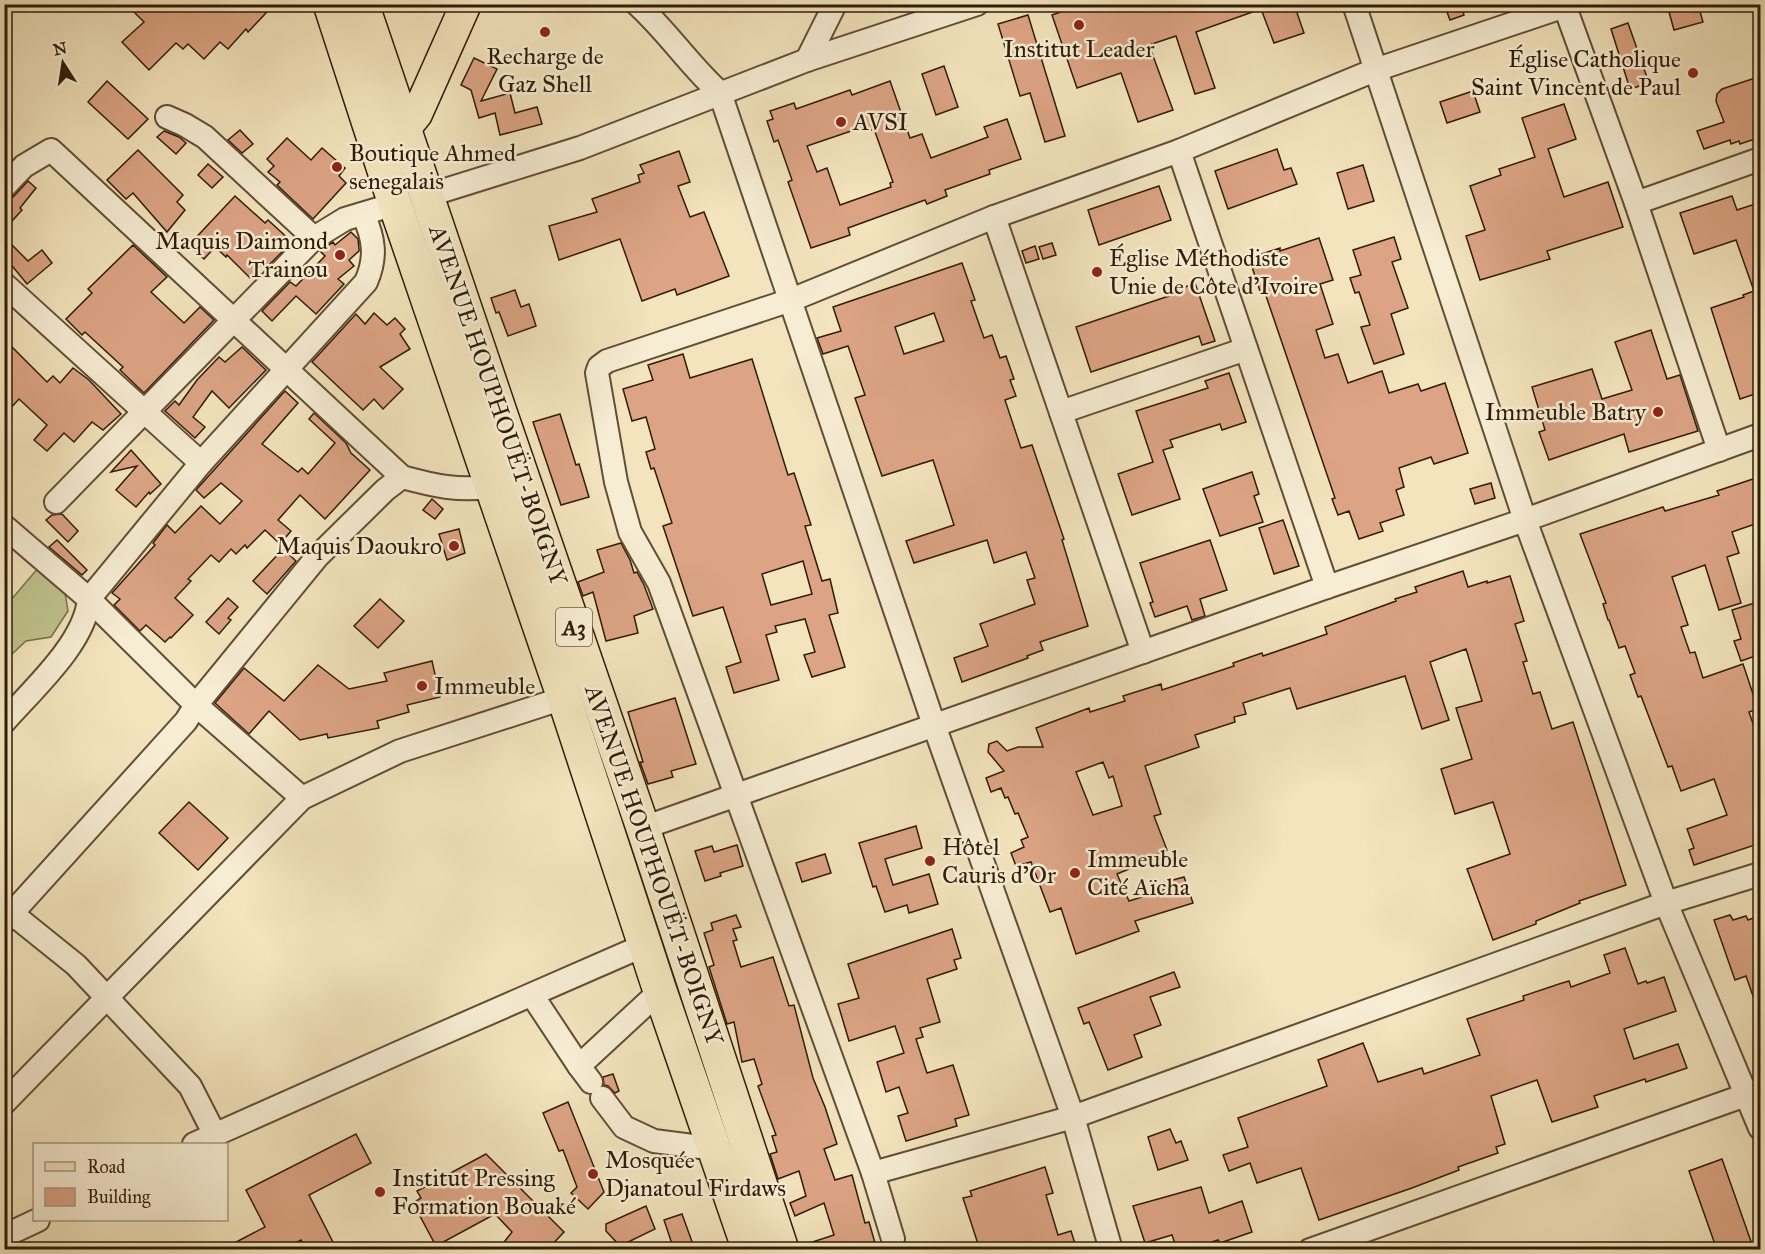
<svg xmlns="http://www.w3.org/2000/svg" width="1765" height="1254" viewBox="0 0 1765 1254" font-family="'IM FELL Great Primer',serif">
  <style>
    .green { fill: #bfc38e; stroke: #77704c; stroke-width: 1.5 }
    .building { fill: #dca485; stroke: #2f1c09; stroke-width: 1.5; fill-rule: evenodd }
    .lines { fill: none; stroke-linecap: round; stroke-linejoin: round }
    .minor-casing { stroke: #604e36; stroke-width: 26 }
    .major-casing { stroke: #2f1c09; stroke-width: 33 }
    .highway-casing { stroke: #2f1c09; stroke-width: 36 }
    .minor { stroke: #f7edd4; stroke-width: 22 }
    .major { stroke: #f3e4bd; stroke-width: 30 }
    .highway { stroke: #f3e4bd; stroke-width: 33 }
    .poi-dot { fill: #8f2418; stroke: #f7edd4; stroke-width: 2 }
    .labels { text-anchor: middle; stroke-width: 5; stroke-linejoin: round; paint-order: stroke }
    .shield { fill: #f7edd4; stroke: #6b5b46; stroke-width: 1.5 }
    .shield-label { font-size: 22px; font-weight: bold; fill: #2f1c09 }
    .poi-label { font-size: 24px; fill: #2f1c09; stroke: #f7edd4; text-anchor: start }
    .street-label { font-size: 24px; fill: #2f1c09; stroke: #f7edd4 }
  </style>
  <rect width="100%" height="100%" fill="#f3e4bd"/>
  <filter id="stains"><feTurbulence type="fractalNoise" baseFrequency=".00333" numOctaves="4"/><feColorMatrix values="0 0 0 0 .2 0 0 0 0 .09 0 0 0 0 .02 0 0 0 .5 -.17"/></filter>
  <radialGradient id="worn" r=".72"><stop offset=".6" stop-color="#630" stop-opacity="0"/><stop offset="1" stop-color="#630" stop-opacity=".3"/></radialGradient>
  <path class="green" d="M39 567 65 593 68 611 51 637 26 641 12 654 5 648 4 608Z"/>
  <g class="building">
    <path d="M140 4H256L266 13 248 32 246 29 228 49 220 42 204 59 188 44 183 49 176 43 149 70 122 42 144 22 134 12Z"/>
    <path d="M1083 4H1294L1304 33 1274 43 1261 9 1196 32 1215 88 1195 94 1176 36 1149 45 1173 110 1138 122 1121 73 1077 88 1052 15Z"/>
    <path d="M1444 4H1460L1464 15 1450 20Z"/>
    <path d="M1698 4 1703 22 1674 30 1669 12Z"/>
    <path d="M1028 15 1065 136 1045 142 1030 93 1020 96 998 24Z"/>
    <path d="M1628 23 1649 83 1630 89 1611 29Z"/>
    <path d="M474 58 497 69 481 101 510 93 515 113 537 107 542 124 500 135 495 113 479 118 471 90 461 85Z"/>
    <path d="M944 66 958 107 936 115 922 74Z"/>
    <path d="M1761 76V137L1740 144 1739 141 1731 144 1730 140 1704 149 1697 131 1724 122 1716 101 1717 94 1722 89Z"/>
    <path d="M107 81 148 119 128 139 88 102Z"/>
    <path d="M890 81 910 138 922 134 931 158 988 137 984 127 1007 119 1021 159 989 170 990 174 945 190 947 196 927 204 925 200 848 228 850 235 811 248 788 182 792 180 778 140 774 142 767 121 773 119 770 111 794 103 796 109 850 90 852 95ZM866 126 868 131 874 129 893 182 890 183 891 187 840 205 827 168 817 172 807 146Z"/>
    <path d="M1473 91 1480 112 1447 123 1440 102Z"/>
    <path d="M1564 104 1576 139 1548 149 1564 197 1608 182 1623 227 1547 251 1550 259 1480 280 1466 236 1485 230 1470 186 1501 175 1499 169 1535 157 1522 118Z"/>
    <path d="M240 130 253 144 242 153 228 140Z"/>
    <path d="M164 131 179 137 186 143 176 154 157 137Z"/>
    <path d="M287 138 311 160 322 148 345 168 339 176 346 183 313 219 277 185 280 182 268 172 274 166 267 159Z"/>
    <path d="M1277 149 1284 170 1291 168 1297 184 1228 209 1215 171Z"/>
    <path d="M138 150 183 195 177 202 185 210 167 232 133 193 126 199 107 180Z"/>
    <path d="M679 151 690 182 678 186 690 217 704 212 729 276 677 295 675 289 642 301 620 239 559 260 549 226 597 212 592 199 640 182 638 175 644 173 640 165Z"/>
    <path d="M208 164 223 177 212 188 198 175Z"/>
    <path d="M1363 165 1374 201 1348 209 1337 173Z"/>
    <path d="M28 181 36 188 20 208 22 210 4 230V200L13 197Z"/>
    <path d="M1159 186 1171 220 1099 245 1088 210Z"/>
    <path d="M235 196 265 223 268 220 292 242 268 266 264 261 250 278 227 255 226 257 215 247 204 259 189 245Z"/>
    <path d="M1732 196 1737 210 1761 202V392L1740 399 1711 308 1744 297 1743 295 1754 291 1736 240 1694 254 1680 213Z"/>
    <path d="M351 232 358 239 359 249V251L349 260 354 266 338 279 344 284 316 314 296 296 272 321 262 311 290 282 296 286 325 256 320 251 322 249 333 242 335 245Z"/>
    <path d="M4 237 28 261 42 250 52 263 27 284 4 256Z"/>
    <path d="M1394 237 1401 259 1392 262 1408 308 1391 314 1404 354 1374 364 1361 327 1370 325 1359 292 1355 293 1350 278 1361 275 1353 250Z"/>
    <path d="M1319 238 1333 280 1320 284 1333 324 1316 330 1325 358 1338 354 1348 383 1382 371 1389 393 1418 384 1421 391 1445 383 1468 453 1434 464 1431 457 1399 468 1404 487 1396 490 1404 515 1380 523 1383 531 1359 539 1349 511 1338 515 1332 499 1335 498 1265 293 1261 294 1249 258 1280 248V251Z"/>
    <path d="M1052 243 1056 255 1043 259 1039 247Z"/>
    <path d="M133 245 167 277 151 292 184 323 200 307 214 320 144 393 120 370 123 367 85 332 82 335 66 319 92 293 88 289Z"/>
    <path d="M1035 246 1039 259 1026 263 1022 251Z"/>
    <path d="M962 263 975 300 971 301 984 338 992 335 1000 358 1006 356 1014 379 1010 380 1016 396 1005 400 1021 448 1032 445 1064 539 1062 540 1088 626 1040 642 1043 650 1027 656 1028 658 962 682 954 658 988 646 980 624 1035 604 1027 580 1035 578 1026 552 994 563 987 540 914 563 906 541 954 525 933 460 882 476 855 398 865 395 848 346 823 354 817 338 841 331 833 307ZM934 313 944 341 904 354 895 327Z"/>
    <path d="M1195 283 1215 341 1202 345 1199 336 1091 372 1076 327 1184 291 1183 288Z"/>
    <path d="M515 290 521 307 529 304 536 326 508 336 499 312 496 313 491 298Z"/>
    <path d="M374 313 387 325 395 318 405 329 400 334 410 349 380 367 403 389 383 409 374 399 363 410 312 362 356 314 365 324Z"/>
    <path d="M1651 330 1667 379 1680 375 1698 431 1629 452 1624 434 1549 460 1539 432 1545 430 1532 387 1592 369 1602 399 1632 390 1615 342Z"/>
    <path d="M11 346 47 382 53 376 60 383 73 368 89 380 121 414 103 430 92 422 74 442 64 433 47 451 34 440 47 425 19 399 4 415V352Z"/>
    <path d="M242 347 266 370 229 408 212 391 193 417 205 427 195 438 165 411 175 401 179 405 197 380 219 357 225 362Z"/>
    <path d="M683 354 690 378 752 359 788 475 794 473 811 525 805 526 822 581 830 579 838 613 829 615 845 667 812 677 804 655 815 652 805 619 775 626 777 632 766 635 779 680 734 693 726 667 741 662 723 607 693 616 663 526 672 523 654 468 651 469 646 452 655 449 646 417 632 421 623 389 653 380 648 365ZM803 561 812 594 771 605 762 574Z"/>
    <path d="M1229 373 1246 422 1222 430 1220 424 1170 440 1173 447 1163 450 1180 499 1132 515 1118 474 1153 462 1136 411 1208 388 1205 381Z"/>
    <path d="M285 391 298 403 262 444 298 472 302 468 308 474 335 443 309 419 314 413 346 443 351 453 370 470 325 519 300 495 278 520 291 531 280 544 265 530 247 548 245 545 236 554 231 549 219 562 211 555 188 579 191 581 175 598 193 615 171 638 170 637 165 642 146 625 140 631 114 605 120 599 112 593 155 545 153 543 167 525 175 533 201 506 220 524 242 501 221 483 204 498 196 490Z"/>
    <path d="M560 414 576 465 579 464 589 497 561 505 533 422Z"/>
    <path d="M131 450 161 484 150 494 149 492 136 507 116 490 137 466 111 472Z"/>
    <path d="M1252 472 1259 494 1254 496 1263 522 1220 536 1203 489Z"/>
    <path d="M1756 478 1761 492V522L1732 532 1739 553 1727 557 1741 603 1719 610 1705 565 1672 577 1688 625 1681 627 1690 653 1695 652 1703 678 1743 664 1758 709 1749 712 1761 747V843L1694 865 1689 850 1694 848 1687 829 1727 815 1714 779 1681 791 1672 766 1668 767 1641 696 1638 697 1630 675 1635 673 1625 646 1619 648 1609 620H1608L1603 604 1606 603 1580 534 1663 507 1665 511 1719 495 1717 491Z"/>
    <path d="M1491 483 1495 498 1475 504 1470 489Z"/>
    <path d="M432 499 443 509 435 519 423 510Z"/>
    <path d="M62 514 78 531 68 542 46 520 52 515Z"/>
    <path d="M1283 520 1299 566 1274 574 1259 528Z"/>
    <path d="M459 529 465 553 447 560 439 534Z"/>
    <path d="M57 540 87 570 82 575 49 547Z"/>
    <path d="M1210 540 1227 590 1200 599 1205 616 1192 620 1187 606 1155 617 1150 603 1153 602 1140 563Z"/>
    <path d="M621 543 630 560 634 573 637 572 644 585 653 609 634 616 638 633 606 641 593 592 583 596 578 582 604 572 597 550Z"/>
    <path d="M283 549 296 561 267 594 253 581Z"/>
    <path d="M1463 571 1468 587 1487 581V583L1510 576 1524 621 1515 624 1527 661 1523 662 1533 694 1540 692 1552 729 1573 722 1626 885 1579 901 1580 903 1536 921V924L1493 940 1467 869 1510 854 1493 802 1455 814 1441 769 1472 759 1456 708 1482 701 1466 649 1430 662 1449 720 1422 729 1405 676 1297 709 1290 688 1243 703 1246 714 1234 717 1235 722 1195 735 1199 747 1145 766 1161 814 1154 816 1167 850 1128 866 1129 869 1117 874 1129 901 1164 890 1162 883 1184 877 1193 903 1135 921 1139 931 1076 954 1061 908 1050 912 1031 862 1016 866 1011 853 1024 847 1021 840 1028 837 1018 813 1015 814 1008 797 1005 798 1001 788 991 792 986 778 1004 771 988 752 989 744 997 741 1007 751 1018 747H1043L1036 728 1089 708 1090 712 1125 701 1123 696 1161 684 1162 690 1234 666 1233 663 1262 653 1263 656 1327 634 1325 627 1396 601 1395 599 1417 592 1415 587ZM1103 762 1109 778 1113 776 1122 806 1093 815 1076 772Z"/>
    <path d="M228 598 238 607 228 618 231 620 219 634 206 622Z"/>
    <path d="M380 599 404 621 378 648 354 626Z"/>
    <path d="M1761 601V654L1741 661 1734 641 1741 639 1732 610Z"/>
    <path d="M432 661 440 697 407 705 409 712 377 721 379 728 328 738 327 734 300 740 269 711 249 734 215 703 244 668 284 701 318 665 349 689 387 681 384 673Z"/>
    <path d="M675 698 696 764 671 771 673 777 648 784 640 762H643L628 712Z"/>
    <path d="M189 802 228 838 198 870 159 833Z"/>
    <path d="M916 826 922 848 885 859 893 885 929 874 938 904 909 913 907 905 885 912 876 886 873 887 859 843Z"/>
    <path d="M737 845 743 866 720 873 721 876 705 881 695 851 712 846 714 852Z"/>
    <path d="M825 854 831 873 802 882 796 863Z"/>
    <path d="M736 915 741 927 733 929 737 940 733 941 741 967 773 957 789 1006 794 1005 813 1078 825 1107 837 1144 824 1149 835 1180 852 1175 865 1223 869 1222 875 1243 865 1246 866 1250H800V1246L834 1235 824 1203 795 1216 790 1203 806 1196 799 1171 778 1179 770 1154 777 1152 772 1136 776 1135 758 1086 762 1084 754 1059 742 1062 734 1022 727 1024 709 967 714 965 704 933 713 930 711 923Z"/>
    <path d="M1730 915 1733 920 1746 916 1748 920 1761 915V1013H1759L1746 976 1735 980 1714 920Z"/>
    <path d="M952 929 961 958 954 960 957 969 927 979 940 1022 920 1028 923 1037 916 1039 927 1073 953 1065 969 1115 955 1119 957 1126 906 1141 898 1116 908 1113 899 1087 886 1092 877 1062 904 1053 895 1026 849 1041 838 1004 859 998 848 964Z"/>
    <path d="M1625 948 1638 984 1646 981 1647 983 1664 977 1676 1011 1624 1029 1634 1059 1678 1044 1687 1068 1646 1082 1645 1079 1594 1096 1598 1107 1552 1122 1537 1080 1491 1096 1505 1144 1496 1147 1498 1153 1458 1167 1459 1170 1412 1188 1319 1220 1301 1168 1257 1183 1250 1163 1229 1171 1223 1155 1248 1147 1238 1118 1327 1086 1318 1060 1363 1043 1378 1082 1422 1068 1424 1074 1480 1055 1467 1019 1524 1000 1523 996 1559 984 1569 981 1571 987 1610 973 1604 955Z"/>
    <path d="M1174 972 1180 987 1150 997 1161 1025 1134 1035 1142 1057 1108 1070 1089 1022 1084 1024 1078 1008Z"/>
    <path d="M613 1074 619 1091 615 1093 608 1086 604 1085 603 1077Z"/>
    <path d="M568 1102 604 1192 588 1209 571 1193 577 1187 563 1150 559 1151 543 1113Z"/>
    <path d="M1170 1129 1176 1143 1181 1141 1188 1160 1158 1170 1148 1137Z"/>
    <path d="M356 1134 371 1163 309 1195 337 1250H306L301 1240 282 1250H221L265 1227 246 1190Z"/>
    <path d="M486 1154 564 1232 547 1250H498L512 1232 495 1214 436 1246 413 1203 421 1198 417 1191Z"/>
    <path d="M1722 1159 1754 1250H1717L1689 1171Z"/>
    <path d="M1045 1167 1053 1193 1046 1195 1058 1235 1071 1231 1077 1250H980L963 1198 972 1196 970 1191Z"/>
    <path d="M1201 1187 1209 1213 1242 1201 1252 1232 1220 1243 1218 1240 1189 1250H1177L1172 1235 1145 1243 1133 1206Z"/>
    <path d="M646 1206 655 1229 620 1246 606 1231V1224Z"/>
    <path d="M682 1214 695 1250H674L664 1220Z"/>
  </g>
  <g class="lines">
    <defs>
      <g id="minor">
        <path d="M637 4C667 31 690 66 720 93L934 725 1073 1117 1111 1250"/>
        <path d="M1354 4 1525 520 1666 903 1760 1128"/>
        <path d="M1565 7 1636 203 1719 450"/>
        <path d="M807 60 835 4"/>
        <path d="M167 117 185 125 205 137 314 238"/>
        <path d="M1179 151 1327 587"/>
        <path d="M4 187 24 166 51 150 402 477C435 486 457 491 491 487"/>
        <path d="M426 196 580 148 807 60 977 4"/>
        <path d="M1636 203 1760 159"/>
        <path d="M994 217 1143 652"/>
        <path d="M4 284 201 463"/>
        <path d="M1061 412 1246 349"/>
        <path d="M56 502 314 238 345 219 395 204"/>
        <path d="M4 526 89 599 196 705 317 557 385 490 402 477"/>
        <path d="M4 722C33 689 85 643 89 599L201 463 366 282C377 257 374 238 363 214"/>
        <path d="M643 828 1327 587 1525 520 1760 435"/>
        <path d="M4 907 76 965 190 1086 215 1135"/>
        <path d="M4 922 186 721 196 705 302 798"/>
        <path d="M532 995 579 1066"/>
        <path d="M591 1082 579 1066 660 991"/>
        <path d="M602 1098 624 1127 654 1141 716 1149"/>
        <path d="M4 1103 302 798 400 751 564 698"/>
        <path d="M194 1144 407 1049 645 945"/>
        <path d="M873 1173 1073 1117 1666 903 1760 874"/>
        <path d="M4 1236 38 1220"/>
        <path d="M893 1239 873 1173 659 583 630 532 616 482 597 373 599 367 607 361 791 300 994 217 1179 151 1375 70 1571 4"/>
        <path d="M1310 1250 1760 1090"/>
      </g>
      <path id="major" d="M384 136 404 130 417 114 466 4"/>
      <g id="highway">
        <path d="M330 4 395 204 564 698 660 991 749 1250"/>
        <path d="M362 4 499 409 643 828 782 1250"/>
      </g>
    </defs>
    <use href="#minor" class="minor-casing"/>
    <use href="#major" class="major-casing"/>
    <use href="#highway" class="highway-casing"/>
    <use href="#minor" class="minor"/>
    <use href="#major" class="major"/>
    <use href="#highway" class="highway"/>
  </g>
  <g class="poi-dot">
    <circle cx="1079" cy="25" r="6"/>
    <circle cx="545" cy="32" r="6"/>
    <circle cx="1693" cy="73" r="6"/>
    <circle cx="841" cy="122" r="6"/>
    <circle cx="337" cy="167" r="6"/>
    <circle cx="340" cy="255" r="6"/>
    <circle cx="1097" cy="272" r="6"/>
    <circle cx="1658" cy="412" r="6"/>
    <circle cx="454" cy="546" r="6"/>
    <circle cx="422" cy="686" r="6"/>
    <circle cx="930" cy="861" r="6"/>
    <circle cx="1075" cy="873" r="6"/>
    <circle cx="593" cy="1174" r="6"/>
    <circle cx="380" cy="1192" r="6"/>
  </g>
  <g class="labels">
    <rect class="shield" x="556" y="608" width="36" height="38" rx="4.5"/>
    <g class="shield-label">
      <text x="574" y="635">A3</text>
    </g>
    <g class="poi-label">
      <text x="1079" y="57" text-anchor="middle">Institut Leader</text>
      <text x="545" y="64" text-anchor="middle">Recharge de<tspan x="545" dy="28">Gaz Shell</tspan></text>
      <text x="1681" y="67" text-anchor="end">Église Catholique<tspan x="1681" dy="28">Saint Vincent de Paul</tspan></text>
      <text x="853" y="130">AVSI</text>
      <text x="349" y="161">Boutique Ahmed<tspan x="349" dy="28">senegalais</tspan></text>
      <text x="328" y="249" text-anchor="end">Maquis Daimond<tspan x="328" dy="28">Trainou</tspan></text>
      <text x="1109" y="266">Église Méthodiste<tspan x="1109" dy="28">Unie de Côte d'Ivoire</tspan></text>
      <text x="1646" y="420" text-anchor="end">Immeuble Batry</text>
      <text x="442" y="554" text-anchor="end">Maquis Daoukro</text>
      <text x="434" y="694">Immeuble</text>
      <text x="942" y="855">Hôtel<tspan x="942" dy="28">Cauris d'Or</tspan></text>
      <text x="1087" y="867">Immeuble<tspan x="1087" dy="28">Cité Aïcha</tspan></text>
      <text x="605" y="1168">Mosquée<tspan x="605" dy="28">Djanatoul Firdaws</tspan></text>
      <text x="392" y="1186">Institut Pressing<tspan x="392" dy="28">Formation Bouaké</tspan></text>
    </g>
    <g class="street-label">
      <text transform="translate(498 405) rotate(71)" y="8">AVENUE HOUPHOUËT-BOIGNY</text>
      <text transform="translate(654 865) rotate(71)" y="8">AVENUE HOUPHOUËT-BOIGNY</text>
    </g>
  </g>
  <rect width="1765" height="1254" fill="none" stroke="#f3e4bd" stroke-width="24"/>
  <rect x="6" y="6" width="1753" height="1242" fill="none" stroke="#2f1c09" stroke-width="3"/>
  <rect x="12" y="12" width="1741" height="1230" fill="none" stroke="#2f1c09" stroke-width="1.5"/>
  <rect x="33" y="1143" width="195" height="78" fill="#f7edd4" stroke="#a79983" stroke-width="1.5"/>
  <rect x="45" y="1162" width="30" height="9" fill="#f3e4bd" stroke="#a79983" stroke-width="1.5"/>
  <text x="87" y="1173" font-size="18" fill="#2f1c09">Road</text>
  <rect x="45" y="1188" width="30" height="18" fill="#dca485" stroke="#a79983" stroke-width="1.5"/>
  <text x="87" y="1203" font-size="18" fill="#2f1c09">Building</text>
  <g transform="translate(63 63) rotate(348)" stroke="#f7edd4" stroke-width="4.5" paint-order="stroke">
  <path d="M0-4.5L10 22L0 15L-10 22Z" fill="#2f1c09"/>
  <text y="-9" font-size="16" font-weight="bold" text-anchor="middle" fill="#2f1c09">N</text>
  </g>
  <rect width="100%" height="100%" filter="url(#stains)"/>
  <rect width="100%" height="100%" fill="url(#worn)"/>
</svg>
